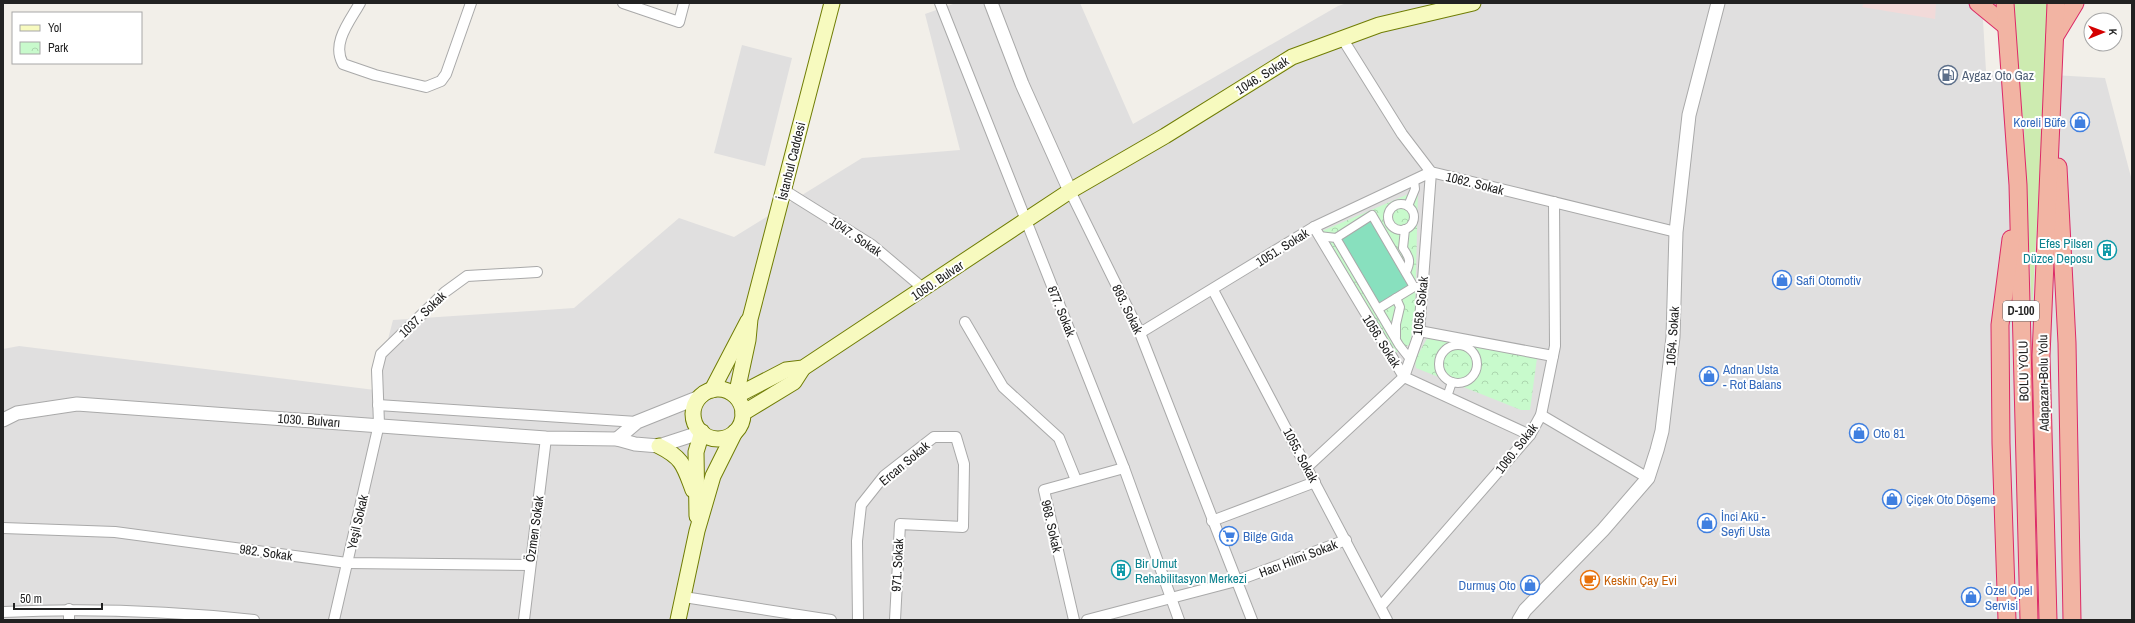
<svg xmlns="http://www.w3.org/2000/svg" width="2135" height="623" viewBox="0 0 2135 623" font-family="'Archivo Narrow',sans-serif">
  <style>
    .residential { fill: #e0dfdf }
    .commercial { fill: #f2dad9 }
    .grass { fill: #cdebb0 }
    .park { fill: url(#park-crowns) }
    .pitch { fill: #88e0be }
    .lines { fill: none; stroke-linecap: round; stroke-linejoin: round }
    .pedestrian-casing { stroke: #a9a9a9; stroke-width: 10 }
    .minor-casing { stroke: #a9a9a9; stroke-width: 12 }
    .tertiary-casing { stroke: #a9a9a9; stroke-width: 15 }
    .secondary-casing { stroke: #707d05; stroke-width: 17 }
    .trunk-casing { stroke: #dc2a67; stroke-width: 19 }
    .pedestrian { stroke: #fff; stroke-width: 8 }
    .minor { stroke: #fff; stroke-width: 10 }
    .tertiary { stroke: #fff; stroke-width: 13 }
    .secondary { stroke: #f7fabf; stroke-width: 15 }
    .trunk { stroke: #f2b4a3; stroke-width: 17 }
    .labels { text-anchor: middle; stroke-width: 4; stroke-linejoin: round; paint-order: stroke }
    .shield { fill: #fff; stroke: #646464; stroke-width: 1 }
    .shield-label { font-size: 12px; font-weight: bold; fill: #222 }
    .street-label { font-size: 13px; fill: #222; stroke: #fff }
    .service-label { font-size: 13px; fill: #4e5e75; stroke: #fff; text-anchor: start }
    .shop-label { font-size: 13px; fill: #366cbe; stroke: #fff; text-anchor: start }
    .culture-label { font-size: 13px; fill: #0d838f; stroke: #fff; text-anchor: end }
    .food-label { font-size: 13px; fill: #c56008; stroke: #fff; text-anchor: start }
  </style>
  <defs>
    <pattern id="park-crowns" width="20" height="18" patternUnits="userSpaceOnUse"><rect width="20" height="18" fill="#c8facc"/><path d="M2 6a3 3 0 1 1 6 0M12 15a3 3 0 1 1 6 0" fill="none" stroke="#acd6af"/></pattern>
  </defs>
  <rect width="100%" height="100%" fill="#f2efe9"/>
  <g class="residential">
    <path d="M956 3H1080L1133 124 1338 6 1347 3H1982L1986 71 2105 78 2132 181V620H3V349L19 346 375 390 393 320 574 308 679 218 734 237 862 158 960 150 925 14Z"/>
    <path d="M742 45 792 58 765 166 714 153Z"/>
  </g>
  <path class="commercial" d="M1864 3H1936L1935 19 1862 7Z"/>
  <path class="grass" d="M2011 3H2049L2032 311 2024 129Z"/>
  <g class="park">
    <path d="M1418 190 1415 313 1410 344 1394 354 1322 231Z"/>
    <path d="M1429 335 1537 358 1530 410H1521L1416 368 1415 360Z"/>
  </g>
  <path class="pitch" d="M1372 217 1413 287 1380 307 1339 238Z"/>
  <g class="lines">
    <defs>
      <g id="pedestrian">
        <circle cx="1401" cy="217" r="13"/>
        <path d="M1408 206 1415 189 1414 180"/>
        <path d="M1405 229 1403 248C1410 258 1411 262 1406 272"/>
        <path d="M1319 236 1336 238 1399 345 1410 359"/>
        <path d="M1336 238 1372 215 1414 287H1422"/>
        <path d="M1378 309 1414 287"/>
        <path d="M1396 337V324L1400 307 1396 298"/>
        <circle cx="1458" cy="364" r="19"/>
        <path d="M1447 397 1452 382"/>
      </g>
      <g id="minor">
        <path d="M360 3C350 21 331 43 343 64L375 75 426 87 441 81 446 74 471 3"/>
        <path d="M623 3 679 22 684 3"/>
        <path d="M940 3 1124 468 1179 620"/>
        <path d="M1342 38 1402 134 1431 172 1676 232"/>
        <path d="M784 190 872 245 924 289"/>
        <path d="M1070 191 1140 333 1252 620"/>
        <path d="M1314 227 1404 377 1530 435"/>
        <path d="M1213 290 1387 620"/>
        <path d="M965 322 1003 387 1059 438 1076 480"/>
        <path d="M1419 331 1553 356"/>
        <path d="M1140 333 1314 227 1431 172 1419 334 1404 377 1307 467"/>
        <path d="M378 405 637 422"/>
        <path d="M1541 415 1648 478"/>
        <path d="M1212 521 1315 482"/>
        <path d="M3 528 115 532 347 563 529 565"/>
        <path d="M684 597 831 620"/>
        <path d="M1381 606 1530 435 1541 415 1555 346 1554 202"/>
        <path d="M69 609V620"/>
        <path d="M3 612C87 608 171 611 254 620"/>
        <path d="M334 620 379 424 377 370 381 354 445 292 467 276 537 272"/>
        <path d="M524 620 546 438"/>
        <path d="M858 620 857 541 861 505 884 476 934 437H956L964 464 963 527 900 524 895 620"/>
        <path d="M1074 620 1044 490 1124 468"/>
        <path d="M1087 620 1236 581 1346 540"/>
      </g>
      <g id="tertiary">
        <path d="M991 3 1022 84 1070 191"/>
        <path d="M3 420 17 413 77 404 546 438 617 439 635 444 659 446 702 432"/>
        <path d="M617 439 637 422 702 396"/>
        <path d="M1519 620 1525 610 1603 530 1648 478 1657 450 1662 431 1673 337 1676 232 1689 115 1718 3"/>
      </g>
      <g id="secondary">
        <circle cx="718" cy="414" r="25"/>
        <path d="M712 390 748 321"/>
        <path d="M736 396 786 370 803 368 1070 191 1165 136 1292 57 1379 25 1473 3"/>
        <path d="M736 396 748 340 750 319 832 3"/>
        <path d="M743 413 794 382 803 368"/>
        <path d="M659 446C683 458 684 466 693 490"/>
        <path d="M697 516 696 452 702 432"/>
        <path d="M678 620 697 531 713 476 735 432"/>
      </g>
      <g id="trunk">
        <path d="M1978 3 2006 26"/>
        <path d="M2005 3 2018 185 2029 620"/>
        <path d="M2055 36 2075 3"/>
        <path d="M2058 167 2067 343 2072 620"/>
        <path d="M2007 620 2001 443 2000 325 2011 239"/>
        <path d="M2048 620 2041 356 2056 3"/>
      </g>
    </defs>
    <use href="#pedestrian" class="pedestrian-casing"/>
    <use href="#minor" class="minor-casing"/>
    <use href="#tertiary" class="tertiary-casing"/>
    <use href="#secondary" class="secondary-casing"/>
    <use href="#trunk" class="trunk-casing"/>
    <use href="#pedestrian" class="pedestrian"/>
    <use href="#minor" class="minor"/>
    <use href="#tertiary" class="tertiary"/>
    <use href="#secondary" class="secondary"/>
    <use href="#trunk" class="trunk"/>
  </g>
  <defs>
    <symbol id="fuel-ring" viewBox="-11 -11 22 22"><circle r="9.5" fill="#fff" stroke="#5c6f8a" stroke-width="1.5"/><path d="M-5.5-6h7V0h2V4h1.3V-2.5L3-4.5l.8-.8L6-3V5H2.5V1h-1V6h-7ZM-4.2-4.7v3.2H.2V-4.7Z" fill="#5c6f8a"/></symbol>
    <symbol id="shop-ring" viewBox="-11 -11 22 22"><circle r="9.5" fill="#fff" stroke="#3f7fe0" stroke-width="1.5"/><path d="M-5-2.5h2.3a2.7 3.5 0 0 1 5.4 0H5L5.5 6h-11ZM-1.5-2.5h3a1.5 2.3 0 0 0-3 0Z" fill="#3f7fe0"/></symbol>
    <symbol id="building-ring" viewBox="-11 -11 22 22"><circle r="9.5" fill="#fff" stroke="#0f9aa8" stroke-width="1.5"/><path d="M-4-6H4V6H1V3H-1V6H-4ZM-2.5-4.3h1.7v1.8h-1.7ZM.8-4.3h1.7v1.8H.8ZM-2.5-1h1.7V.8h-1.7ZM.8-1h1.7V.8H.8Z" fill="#0f9aa8"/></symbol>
    <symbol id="supermarket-ring" viewBox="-11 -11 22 22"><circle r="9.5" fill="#fff" stroke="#3f7fe0" stroke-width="1.5"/><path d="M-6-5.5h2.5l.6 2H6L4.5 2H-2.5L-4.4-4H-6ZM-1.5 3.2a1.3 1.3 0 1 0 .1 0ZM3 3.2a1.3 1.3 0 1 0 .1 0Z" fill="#3f7fe0"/></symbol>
    <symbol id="cafe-ring" viewBox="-11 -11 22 22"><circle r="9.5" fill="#fff" stroke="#e8710a" stroke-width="1.5"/><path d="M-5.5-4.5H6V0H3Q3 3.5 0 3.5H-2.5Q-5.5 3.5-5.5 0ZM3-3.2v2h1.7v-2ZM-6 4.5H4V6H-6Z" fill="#e8710a"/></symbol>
  </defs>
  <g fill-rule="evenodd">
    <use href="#fuel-ring" x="1937" y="64" width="22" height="22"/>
    <use href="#shop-ring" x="2069" y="111" width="22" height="22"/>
    <use href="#building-ring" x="2096" y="239" width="22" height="22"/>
    <use href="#shop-ring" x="1771" y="269" width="22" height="22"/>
    <use href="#shop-ring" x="1698" y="365" width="22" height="22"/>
    <use href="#shop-ring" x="1848" y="422" width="22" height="22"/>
    <use href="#shop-ring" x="1881" y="488" width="22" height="22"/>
    <use href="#shop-ring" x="1696" y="512" width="22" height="22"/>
    <use href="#supermarket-ring" x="1218" y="525" width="22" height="22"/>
    <use href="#building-ring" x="1110" y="559" width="22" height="22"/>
    <use href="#cafe-ring" x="1579" y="569" width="22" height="22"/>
    <use href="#shop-ring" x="1519" y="574" width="22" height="22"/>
    <use href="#shop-ring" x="1960" y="586" width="22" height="22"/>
  </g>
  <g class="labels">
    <rect class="shield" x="2003" y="301" width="36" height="20" rx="3"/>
    <g class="shield-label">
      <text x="2021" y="315">D-100</text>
    </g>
    <g class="street-label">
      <text transform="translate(1262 75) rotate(-32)" y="5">1046. Sokak</text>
      <text transform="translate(791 161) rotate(-76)" y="5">İstanbul Caddesi</text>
      <text transform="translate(1475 183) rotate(14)" y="5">1062. Sokak</text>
      <text transform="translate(856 236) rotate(34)" y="5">1047. Sokak</text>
      <text transform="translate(1282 247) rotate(-32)" y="5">1051. Sokak</text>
      <text transform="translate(937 280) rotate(-34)" y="5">1050. Bulvar</text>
      <text transform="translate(1420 306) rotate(-84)" y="5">1058. Sokak</text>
      <text transform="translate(1128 309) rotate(64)" y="5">893. Sokak</text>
      <text transform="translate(1062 311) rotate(68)" y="5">877. Sokak</text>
      <text transform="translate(422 314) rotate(-44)" y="5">1037. Sokak</text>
      <text transform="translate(1672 336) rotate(-86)" y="5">1054. Sokak</text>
      <text transform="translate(1382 341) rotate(58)" y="5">1056. Sokak</text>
      <text transform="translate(2023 371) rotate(-91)" y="5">BOLU YOLU</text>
      <text transform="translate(2043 383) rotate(-91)" y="5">Adapazarı-Bolu Yolu</text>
      <text transform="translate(309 420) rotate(4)" y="5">1030. Bulvarı</text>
      <text transform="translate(1516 448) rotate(-52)" y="5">1060. Sokak</text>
      <text transform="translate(1301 455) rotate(62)" y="5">1055. Sokak</text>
      <text transform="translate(904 463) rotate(-40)" y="5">Ercan Sokak</text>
      <text transform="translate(357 522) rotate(-77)" y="5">Yeşil Sokak</text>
      <text transform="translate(1052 526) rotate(77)" y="5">968. Sokak</text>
      <text transform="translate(534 529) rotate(-82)" y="5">Özmen Sokak</text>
      <text transform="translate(266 552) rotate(8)" y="5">982. Sokak</text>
      <text transform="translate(1298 558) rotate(-21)" y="5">Hacı Hilmi Sokak</text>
      <text transform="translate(897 565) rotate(-87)" y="5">971. Sokak</text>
    </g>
    <g class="service-label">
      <text x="1962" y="80">Aygaz Oto Gaz</text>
    </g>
    <g class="shop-label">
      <text x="2066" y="127" text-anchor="end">Koreli Büfe</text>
      <text x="1796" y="285">Safi Otomotiv</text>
      <text x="1723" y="374">Adnan Usta<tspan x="1723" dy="15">- Rot Balans</tspan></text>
      <text x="1873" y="438">Oto 81</text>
      <text x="1906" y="504">Çiçek Oto Döşeme</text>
      <text x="1721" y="521">İnci Akü -<tspan x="1721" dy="15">Seyfi Usta</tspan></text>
      <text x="1243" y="541">Bilge Gıda</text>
      <text x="1516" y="590" text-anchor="end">Durmuş Oto</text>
      <text x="1985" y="595">Özel Opel<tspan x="1985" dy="15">Servisi</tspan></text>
    </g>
    <g class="culture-label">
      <text x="2093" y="248">Efes Pilsen<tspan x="2093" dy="15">Düzce Deposu</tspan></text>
      <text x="1135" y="568" text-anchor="start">Bir Umut<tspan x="1135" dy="15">Rehabilitasyon Merkezi</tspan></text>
    </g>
    <g class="food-label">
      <text x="1604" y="585">Keskin Çay Evi</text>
    </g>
  </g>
  <rect width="2135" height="623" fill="none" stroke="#222222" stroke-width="8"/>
  <rect x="12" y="12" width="130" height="52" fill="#ffffff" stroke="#a7a7a7"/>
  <rect x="20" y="25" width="20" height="6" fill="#f7fabf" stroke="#a7a7a7"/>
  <text x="48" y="32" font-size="12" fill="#222222">Yol</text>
  <rect x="20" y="42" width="20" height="12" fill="url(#park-crowns)" stroke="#a7a7a7"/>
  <text x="48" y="52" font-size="12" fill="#222222">Park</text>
  <g transform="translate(2103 32) rotate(89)"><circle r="19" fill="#ffffff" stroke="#a7a7a7"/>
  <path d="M0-3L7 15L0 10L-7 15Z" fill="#d40000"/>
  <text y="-6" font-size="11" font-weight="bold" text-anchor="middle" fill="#222222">K</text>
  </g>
  <path d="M14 603v6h88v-6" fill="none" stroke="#222222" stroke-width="2"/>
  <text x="20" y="603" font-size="12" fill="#222222" stroke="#ffffff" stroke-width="3" paint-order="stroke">50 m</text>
</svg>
